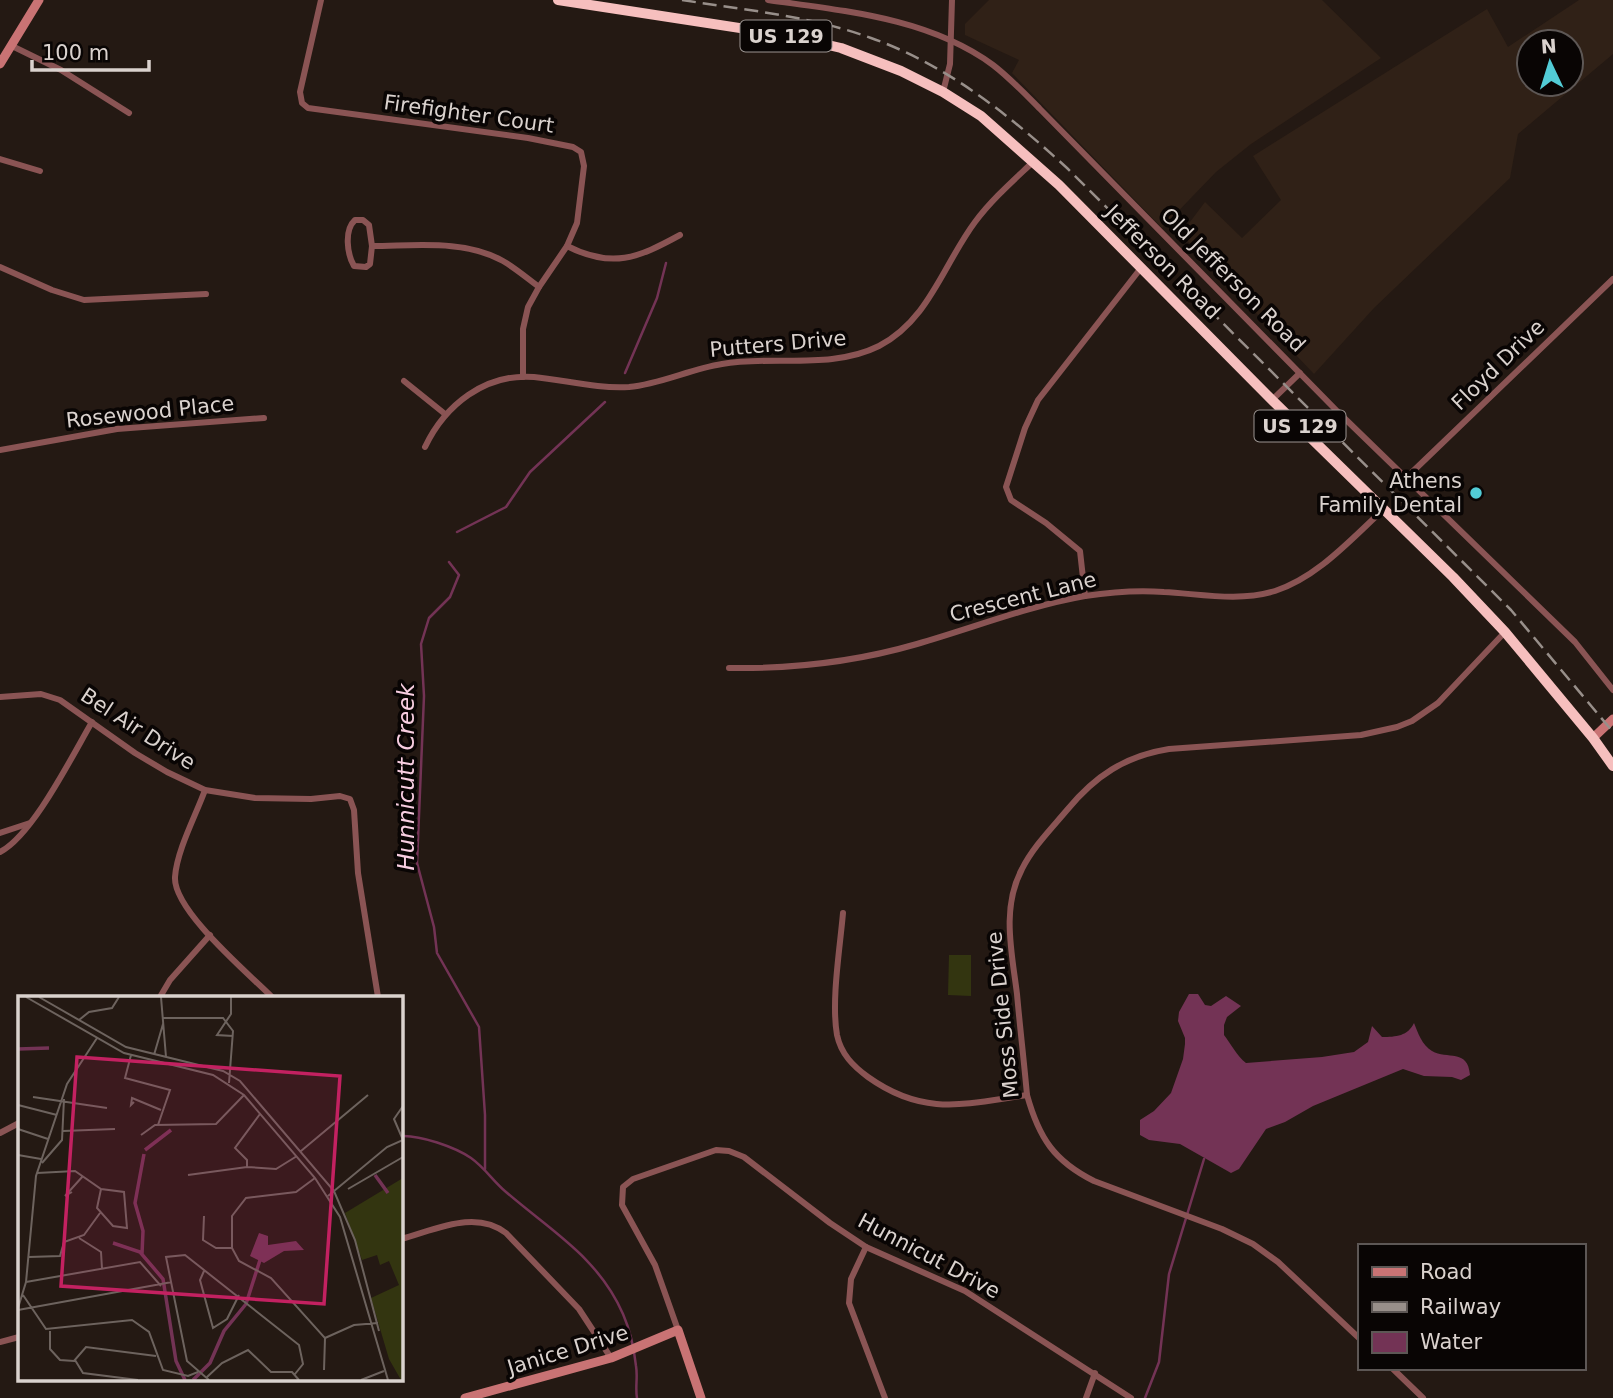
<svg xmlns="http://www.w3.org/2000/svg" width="1613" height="1398" viewBox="0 0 1613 1398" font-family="'DejaVu Sans',sans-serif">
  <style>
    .built { fill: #302117; fill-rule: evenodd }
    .green { fill: #333510 }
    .water { fill: #733355 }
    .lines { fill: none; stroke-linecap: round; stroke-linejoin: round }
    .stream { stroke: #733355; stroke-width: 2.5 }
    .street { stroke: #8a5454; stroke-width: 6 }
    .secondary { stroke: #c97374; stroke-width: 9 }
    .highway { stroke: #f6bfbe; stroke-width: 10 }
    .rail { stroke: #988f8a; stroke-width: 2.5; stroke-dasharray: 14 7; stroke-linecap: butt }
    .poi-dot { fill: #52ccd6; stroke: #090504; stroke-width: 2.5 }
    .labels { text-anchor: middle; stroke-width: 7; stroke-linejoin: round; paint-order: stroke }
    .shield { fill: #090504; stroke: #9b9491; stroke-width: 2 }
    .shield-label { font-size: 19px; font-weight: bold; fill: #dad2ce }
    .street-label { font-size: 21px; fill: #dad2ce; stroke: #090504 }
    .poi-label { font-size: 21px; fill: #dad2ce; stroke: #090504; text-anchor: end }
    .water-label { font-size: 23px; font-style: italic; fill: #f8cee1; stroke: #090504 }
    .inset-river { fill: none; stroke: #733355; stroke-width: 3.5 }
    .inset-road { fill: none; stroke: #6d635e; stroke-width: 2 }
    .view { fill: #c32161; fill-opacity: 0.15; stroke: #c32161; stroke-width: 3.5 }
    .inset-edge { fill: none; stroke: #dad2ce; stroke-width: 3.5 }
  </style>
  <rect width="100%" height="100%" fill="#241913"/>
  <g class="built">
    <path d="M989 0H1322L1381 58 1251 144 1216 172 1162 228 1012 73 1019 60 965 35V24Z"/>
    <path d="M1579 0H1613V54L1518 134 1510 178 1374 308 1314 374 1181 234 1205 202 1242 238 1281 200 1253 156 1487 9 1508 47ZM1529 42H1571V84H1529Z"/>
  </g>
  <path class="green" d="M949 955H971V996L948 995Z"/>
  <path class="water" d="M1189 994H1198L1205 1005 1211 1006 1226 996 1241 1006 1227 1017 1224 1025V1035C1231 1044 1237 1056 1246 1063L1322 1057 1354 1052 1368 1042 1372 1026 1382 1037C1396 1037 1408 1036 1414 1023 1418 1033 1422 1045 1432 1051 1447 1060 1468 1048 1470 1075L1461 1080 1452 1077 1424 1076 1403 1069 1313 1106 1285 1122 1266 1129 1239 1169 1231 1173 1180 1144 1149 1140 1140 1135V1120L1154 1111 1171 1093 1183 1059 1185 1044V1038L1178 1021 1179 1012Z"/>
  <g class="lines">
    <g class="stream">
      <path d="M625 373 657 298 666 263"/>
      <path d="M457 532 506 507 530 472 605 402"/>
      <path d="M449 562 459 575 450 597 429 618 421 644 424 696 417 863 434 927 437 953 479 1027 485 1115V1169"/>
      <path d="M401 1136C420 1135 455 1147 471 1158 485 1168 493 1181 506 1192 551 1231 598 1257 623 1314 630 1330 634 1348 636 1366 638 1377 635 1387 637 1398"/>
      <path d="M1145 1398 1159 1362 1169 1274 1204 1159"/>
    </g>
    <g class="street">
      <path d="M321 0 300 92 302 103 308 108 528 138 573 147 581 152 584 166 577 223 567 246 539 287 528 307 523 329V377"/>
      <path d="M768 0C845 11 929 18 993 65 1010 78 1025 94 1040 109L1337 411 1575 642 1613 690"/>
      <path d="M12 46 61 70 129 113"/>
      <path d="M943 92 950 64 952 0"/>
      <path d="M0 159 40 171"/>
      <path d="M372 246 370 264 366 267 354 266C347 254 344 230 355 220H363L369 225 372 246C414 246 464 239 503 261 515 268 527 278 539 287"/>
      <path d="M567 246C612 269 638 258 680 235"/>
      <path d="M0 267 52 290 84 300 206 294"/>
      <path d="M404 381 445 414"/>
      <path d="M1272 400 1300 373"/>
      <path d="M425 447C445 405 485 373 534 377 565 380 597 389 629 387 661 384 690 369 722 364 773 355 831 370 879 346 929 320 943 265 975 222 992 199 1014 180 1034 161"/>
      <path d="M0 450 117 429 264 418"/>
      <path d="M1407 477 1613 279"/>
      <path d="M1085 596 1080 551 1046 523 1011 500 1006 487 1025 428 1038 400 1141 268"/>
      <path d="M729 668C794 669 855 662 917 644 973 628 1028 606 1085 596 1111 592 1138 590 1164 592 1201 594 1239 602 1275 591 1318 577 1351 539 1384 509"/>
      <path d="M0 697 41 694 60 700 135 753 167 772 205 790 255 798 311 799 340 796 350 799 354 810 358 873 378 997"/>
      <path d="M205 790C196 815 177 850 175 877 173 910 248 973 272 997"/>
      <path d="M0 833 30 823"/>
      <path d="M0 852C33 835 72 756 92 722"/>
      <path d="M843 913C840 948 831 1001 837 1035 841 1054 853 1066 868 1077 924 1117 965 1104 1027 1095"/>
      <path d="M160 997 170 980 210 935"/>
      <path d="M0 1133 19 1123"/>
      <path d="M401 1239C435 1230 475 1209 506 1233L579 1309 611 1358"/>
      <path d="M866 1247 851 1279 849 1303 885 1398"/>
      <path d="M678 1330 655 1265 622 1205 623 1187 633 1179 716 1150 729 1151 744 1157 830 1223 866 1247 965 1291 1131 1398"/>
      <path d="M1359 1338 1278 1262 1253 1244 1222 1229 1094 1181C1054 1161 1039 1138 1027 1095 1024 1061 1020 1028 1017 994 1012 953 1001 908 1022 869 1033 847 1051 829 1067 810 1095 776 1125 756 1169 749L1361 735 1397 727 1412 721 1438 703 1505 632"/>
      <path d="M0 1342 19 1337"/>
      <path d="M1392 1368 1423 1398"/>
      <path d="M1086 1398 1095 1373"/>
    </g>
    <g class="secondary">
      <path d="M0 64 39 0"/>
      <path d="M1593 738 1613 719"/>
      <path d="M465 1398 611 1358 678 1330 701 1398"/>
    </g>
    <path class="highway" d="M558 0 785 35 841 48 901 71 943 92 981 116 1059 185 1272 400 1453 577 1505 632 1593 738 1613 766"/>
    <path class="rail" d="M682 0C745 10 811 16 871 38 947 65 1008 114 1067 168L1511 610 1613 732"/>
  </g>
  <circle class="poi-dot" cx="1476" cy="493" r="7"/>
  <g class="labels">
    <g class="shield">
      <rect x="740.5" y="20.5" width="91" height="31" rx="5"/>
      <rect x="1254.5" y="410.5" width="91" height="31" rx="5"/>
    </g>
    <g class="shield-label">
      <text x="786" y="43">US 129</text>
      <text x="1300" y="433">US 129</text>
    </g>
    <g class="street-label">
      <text transform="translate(469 114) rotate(8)" y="7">Firefighter Court</text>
      <text transform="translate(1163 262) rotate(45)" y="7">Jefferson Road</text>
      <text transform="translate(1233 280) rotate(45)" y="7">Old Jefferson Road</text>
      <text transform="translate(778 344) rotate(-5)" y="7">Putters Drive</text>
      <text transform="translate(1498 365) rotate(-44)" y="7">Floyd Drive</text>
      <text transform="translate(150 412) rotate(-6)" y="7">Rosewood Place</text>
      <text transform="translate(1023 597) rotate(-14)" y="7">Crescent Lane</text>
      <text transform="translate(138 729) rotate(33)" y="7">Bel Air Drive</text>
      <text transform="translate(1003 1015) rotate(-96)" y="7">Moss Side Drive</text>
      <text transform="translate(929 1256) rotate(28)" y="7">Hunnicut Drive</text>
      <text transform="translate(568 1350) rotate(-17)" y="7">Janice Drive</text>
    </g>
    <g class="poi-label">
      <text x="1462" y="488">Athens<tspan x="1462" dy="24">Family Dental</tspan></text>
    </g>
    <g class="water-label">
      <text transform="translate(406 777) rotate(-90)" y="8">Hunnicutt Creek</text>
    </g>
  </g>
  <g transform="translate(18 996)">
    <rect width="385" height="385" fill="#241913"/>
    <path d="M385 182V384H383L371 363 353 302 381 289 371 265 362 269 359 259 344 264 327 217Z" fill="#333510"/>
    <path d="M241 237 250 240V249L278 245 286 254 266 255 246 267 232 260Z" fill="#733355"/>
    <path class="inset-river" d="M0 53 31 52M127 154 153 134M357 179 370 197M95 247 122 256 145 283 158 365 167 384M124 258 125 235 117 207 126 158M175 384 192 367 206 335 228 308 242 264"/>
    <path class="inset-road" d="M8 1 106 57 195 79 226 99 297 182 322 221 370 384M21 1 108 51 205 75 222 85 316 195 337 244 361 335M143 1 148 61M213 1V18L199 39 215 40M145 22H205L215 35 211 87M61 24 71 16 94 12 101 1M113 59 107 82 152 94 140 129M136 59 145 28M15 101 89 112M116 106 113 109 114 102 143 114M0 109 39 119M0 133 30 143M45 135 97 133M123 139 137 129 198 128 226 99M283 155 350 99M0 159 23 163M24 167 44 144 46 103M229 171V164L217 152 242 118M19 177 57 175 83 193 106 196 109 232 95 230 79 212 83 193M170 179 229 171 258 173 279 160M297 182 278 196 228 202 214 220V252L221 265 253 282 307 342 306 374M330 193 385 161M54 196 47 200 65 180M310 200 369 151 385 144 376 123 385 110M186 220 185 244 198 252H214M61 242 83 256 84 273M11 261 42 260 46 246 66 239 82 217M186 275 182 284 195 332 209 323 221 299M8 286 122 266 143 290M5 299 28 333 114 324 131 336 145 374 170 380 180 376M0 312 8 286 18 180 49 88 79 42M0 314 154 286M32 335V353L42 364 56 365 68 351 138 360M307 342 336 329 360 327M57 364 65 377 120 384M189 381 204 367 230 354 253 376H274L281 384M191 384 169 365 148 261 167 259 281 349 285 368 277 378M343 384 366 375"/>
    <path class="view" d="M59 61 322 80 306 308 43 290Z"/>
    <rect width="385" height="385" class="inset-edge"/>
  </g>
  <rect x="1358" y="1244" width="228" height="126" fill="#090504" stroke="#5d5755" stroke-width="2"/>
  <rect x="1372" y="1267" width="35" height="10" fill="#c97374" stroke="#5d5755" stroke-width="2"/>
  <text x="1420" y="1279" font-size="21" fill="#dad2ce">Road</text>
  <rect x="1372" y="1302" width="35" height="10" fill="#988f8a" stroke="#5d5755" stroke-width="2"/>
  <text x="1420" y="1314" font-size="21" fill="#dad2ce">Railway</text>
  <rect x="1372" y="1332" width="35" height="21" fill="#733355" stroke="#5d5755" stroke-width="2"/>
  <text x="1420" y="1349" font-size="21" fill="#dad2ce">Water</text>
  <g transform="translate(1550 63) rotate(356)"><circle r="33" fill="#090504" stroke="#5d5755" stroke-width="2"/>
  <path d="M0-5L12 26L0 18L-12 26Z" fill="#52ccd6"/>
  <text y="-10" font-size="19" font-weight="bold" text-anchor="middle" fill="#dad2ce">N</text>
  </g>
  <path d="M32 60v10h117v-10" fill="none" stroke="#dad2ce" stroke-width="3.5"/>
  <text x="42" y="60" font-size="21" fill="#dad2ce" stroke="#090504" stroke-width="5" paint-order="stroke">100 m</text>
</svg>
